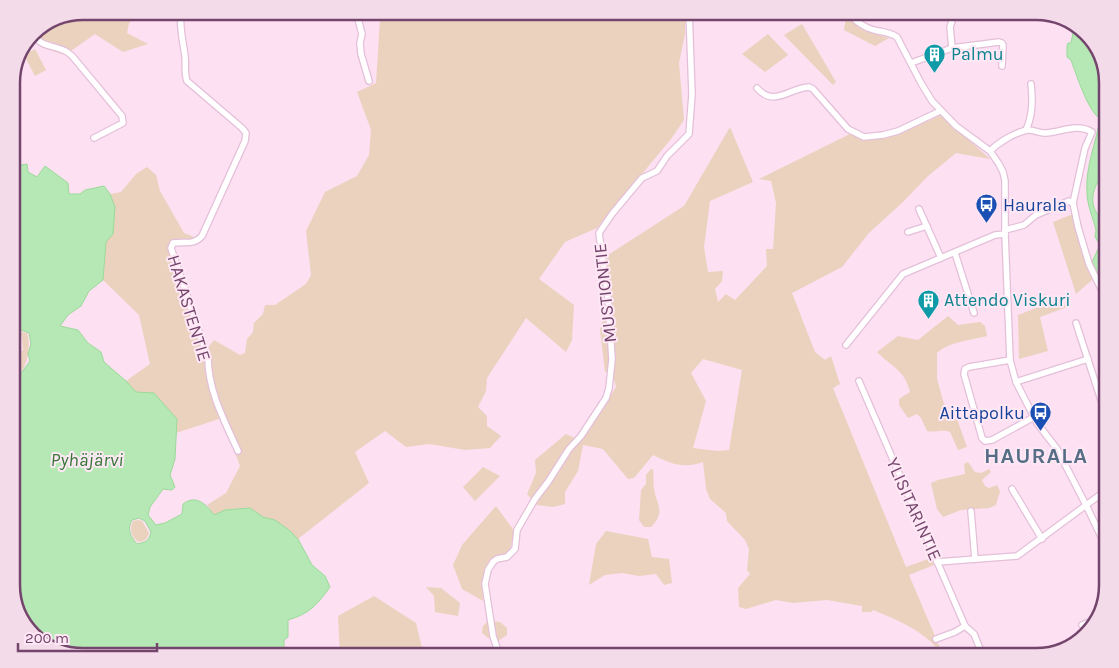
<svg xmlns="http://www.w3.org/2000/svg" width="1119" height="668" viewBox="0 0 1119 668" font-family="Karla,sans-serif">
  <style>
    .green { fill: #ebd2be; fill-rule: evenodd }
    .water { fill: #b5e8b4; stroke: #9bda9a; fill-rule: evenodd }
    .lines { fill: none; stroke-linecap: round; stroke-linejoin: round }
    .minor-casing { stroke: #e4bfd9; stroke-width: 8 }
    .minor { stroke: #fff; stroke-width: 5.5 }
    .labels { text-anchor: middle; stroke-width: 4; stroke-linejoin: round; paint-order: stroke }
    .culture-label { font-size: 18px; fill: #0d838f; stroke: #ffe8f5; text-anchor: start }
    .transit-label { font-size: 18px; fill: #164399; stroke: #ffe8f5; text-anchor: start }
    .street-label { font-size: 18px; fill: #75466d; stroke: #ffe8f5 }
    .water-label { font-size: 19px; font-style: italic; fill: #377537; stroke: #ffe8f5 }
    .district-label { font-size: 22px; font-weight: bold; letter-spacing: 1px; fill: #556e85; stroke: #ffe8f5 }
    .rim { fill: none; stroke: #75466d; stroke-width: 2.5 }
  </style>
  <rect width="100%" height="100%" fill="#fde0f1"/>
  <g class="green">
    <path d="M83 11H142L129 23 127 33 148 44 123 52 95 34 65 55 41 47 34 31Z"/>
    <path d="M385 11H685V34L679 63 684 120 671 139 597 228 565 242 539 279 574 305 572 340 566 352 526 318 487 378 486 391 478 407 487 416V426L501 436 490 448 465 450 429 444 406 447 385 431 355 452 369 483 298 539 289 530 274 520 263 517 250 508 225 510 214 515 207 505 226 493 240 466 222 418 176 433C172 400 158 407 137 393 133 390 129 385 126 381L150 364 139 315 103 280 106 242 115 207 110 194 121 192 136 174 147 167 156 175 160 191 184 233 194 237 193 240C183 240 175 238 168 246L204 353 214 340 240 355 245 353 247 339 253 332 254 323 263 314 265 305H275L306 284 311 275 306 231 325 192 357 176 369 155 371 130 357 92 376 83 380 19Z"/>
    <path d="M846 16 865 31 889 38 875 46 844 30Z"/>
    <path d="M802 24 836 82 833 85 784 35Z"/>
    <path d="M768 34 788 55 765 72 742 54Z"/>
    <path d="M35 49 46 70 35 76 24 55Z"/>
    <path d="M941 115 990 159 956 153 928 176 903 202 869 233 842 267 792 293 815 352 825 360 831 356 840 384 833 388 906 567 931 558 934 565 909 575 943 655C923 630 902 622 873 610L871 612H862V606L827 600 793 603 776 600 746 609 739 607 738 588 750 574 747 570 749 549 745 540 727 521 726 513 710 499 706 489 703 462C683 469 672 464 653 455L634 478 628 479 603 449 583 445 578 471 565 492V504L553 507 537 505 527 494 536 473 535 460 566 434 581 441 616 387 612 371 605 372 600 330 605 311 601 276 608 255 684 206 730 127 753 182 710 201 704 247 708 272 723 271 722 281 715 289 718 302 726 294 735 300 767 266 766 249H773L776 203 771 181 759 179 852 133 856 135 889 136 908 130ZM703 359 742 370 729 450 717 451 693 448 706 401 691 373Z"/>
    <path d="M1073 214 1085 263 1093 279 1076 294 1053 222Z"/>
    <path d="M1057 300 1067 307 1040 317 1048 351 1019 359 1018 315Z"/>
    <path d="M948 316 958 325 980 322 985 326 987 336C972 340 948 342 937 353V379L946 411 957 419 967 447 958 450 950 432C941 429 935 433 927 431L921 418 917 414 908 418 899 405V399L910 392C905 370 892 367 877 352L898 336 918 340Z"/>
    <path d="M21 332 27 333C31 345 28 368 17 375L11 373V356L23 350Z"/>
    <path d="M968 462 975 472 981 473 989 469 991 472 982 480 985 486 989 488 997 485 1000 491 996 505 989 508 961 510 943 517 937 509 931 483 938 480 965 474 964 464Z"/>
    <path d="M483 467 500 476 475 501 463 487Z"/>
    <path d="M651 469H653C654 477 653 486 655 494 660 510 663 514 651 527H644L639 520 641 490 646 484V475Z"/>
    <path d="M496 506 515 532 509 552 490 559 482 580 483 601 462 589 453 565 462 545Z"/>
    <path d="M138 520 142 521 149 533C147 540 144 541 138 542 131 536 129 529 133 521Z"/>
    <path d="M606 531 648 539 652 557 669 559 672 583 664 585 656 574 639 576 622 573 605 575 589 585 596 544Z"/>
    <path d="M426 587 441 588 460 603 458 616 435 612 434 596Z"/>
    <path d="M374 596 416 623 423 652 413 657H340L338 616Z"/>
    <path d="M488 621 500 622 507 628V635L498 641 488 638 482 633 483 626Z"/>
  </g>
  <g class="water">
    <path d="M1069 20 1072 21 1098 47 1108 78 1107 280 1101 281 1092 262 1100 245 1095 237 1096 230C1093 218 1087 205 1087 192 1085 168 1096 143 1100 119 1087 109 1077 76 1071 60L1067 57V46L1068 43H1071L1074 28 1071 26ZM1099 180 1104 181 1106 184V191L1100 203 1103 211 1098 215C1090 204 1092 191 1099 180Z"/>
    <path d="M27 164 28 172 37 177 45 166 68 183 69 194H80L85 190 104 186 110 194 115 207 113 234 106 242 103 280 89 291 81 306 68 315 60 326 78 330 88 343 101 352 104 362 126 381 136 392 154 393 177 419 175 459 170 475 175 487 172 490 163 489 150 507 148 515 156 525 165 523 182 514 183 504C196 494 206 504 214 515L225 510 250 508 263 517 275 520 289 530 298 539 312 565 325 576 330 587C317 605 309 614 288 620V637L284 640V650L287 657H83L47 647 21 621 11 590V376L18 377 30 361 28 354 31 344 29 333 21 330 19 335 21 349 11 355V176L16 173 21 165ZM139 518 145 521 151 532C149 541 146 542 137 544 130 536 127 529 132 520Z"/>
  </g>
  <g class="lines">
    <defs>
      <g id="minor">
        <path d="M181 11C179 27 183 41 185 56 186 65 184 72 187 81L242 128 246 133 245 141 202 236C193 246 185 241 173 243L171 248 208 358C208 391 225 422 238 451"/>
        <path d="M356 11 362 34 360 43 361 54 369 81"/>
        <path d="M847 11C856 22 864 28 878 31 885 32 891 33 897 37L921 83 932 101 956 126 990 151 999 164 1003 172 1005 181V234L1010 360 1016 382 1037 423 1057 449 1086 505 1108 551"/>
        <path d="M32 32C40 47 49 44 63 50 66 51 70 54 73 57L122 116 123 123 94 138"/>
        <path d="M952 48 950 27 955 11"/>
        <path d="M911 63 952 48 999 42 1002 43 1003 45 1002 66"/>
        <path d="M757 88C774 108 789 88 809 87L813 89 848 129 864 137 883 135 898 131 940 111"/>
        <path d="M1026 130C1033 115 1033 100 1031 84"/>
        <path d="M990 151C999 142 1014 133 1027 130 1034 129 1039 134 1046 133 1061 132 1077 123 1092 132L1085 148 1073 203 1078 227 1089 264 1108 303"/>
        <path d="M919 209 941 258"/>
        <path d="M1005 230 1024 225 1036 215 1069 201 1073 203"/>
        <path d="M908 232 927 226"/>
        <path d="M955 253 974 313"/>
        <path d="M1076 323 1101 400"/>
        <path d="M846 345 903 274 995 235 1005 234"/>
        <path d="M1010 360 969 367 965 369 964 374 982 438 985 441 992 440 1034 417"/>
        <path d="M859 381 965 626 974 634 980 649 986 657"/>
        <path d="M1016 382 1088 359"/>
        <path d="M1012 489 1042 539"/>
        <path d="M971 511 975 559"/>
        <path d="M937 562 1017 556 1108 489"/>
        <path d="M1082 625 1099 618"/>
        <path d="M936 639 955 632 965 626"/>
        <path d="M500 657 493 636 485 584 488 570 493 562 497 559 507 557 515 549 517 530 535 499 548 482 569 449 581 436 606 398 609 388 612 359 608 298 599 233 612 214 642 178 657 171 667 156 689 134 692 94 689 11"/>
        <path d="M1007 657H1008"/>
      </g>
    </defs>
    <use href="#minor" class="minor-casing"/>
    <use href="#minor" class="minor"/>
  </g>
  <defs>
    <symbol id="building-pin" viewBox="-11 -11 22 30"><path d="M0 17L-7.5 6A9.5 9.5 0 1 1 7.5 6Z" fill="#0f9aa8" stroke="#ffe8f5"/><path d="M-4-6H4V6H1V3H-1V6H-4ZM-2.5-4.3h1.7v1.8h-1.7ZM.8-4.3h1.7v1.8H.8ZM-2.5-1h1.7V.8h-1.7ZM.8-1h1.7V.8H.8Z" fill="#fff"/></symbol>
    <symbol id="bus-pin" viewBox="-11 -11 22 30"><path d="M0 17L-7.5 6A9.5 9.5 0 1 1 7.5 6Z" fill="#1a4fb4" stroke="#ffe8f5"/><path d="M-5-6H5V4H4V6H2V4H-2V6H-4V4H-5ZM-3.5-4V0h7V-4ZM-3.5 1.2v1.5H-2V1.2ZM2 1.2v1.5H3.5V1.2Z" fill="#fff"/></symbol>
  </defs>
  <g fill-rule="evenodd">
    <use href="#building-pin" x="922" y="42" width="25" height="34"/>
    <use href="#bus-pin" x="974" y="192" width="25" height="34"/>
    <use href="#building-pin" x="916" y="288" width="25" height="34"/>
    <use href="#bus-pin" x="1028" y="400" width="25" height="34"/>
  </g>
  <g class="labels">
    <g class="culture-label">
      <text x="951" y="60">Palmu</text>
      <text x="944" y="306">Attendo Viskuri</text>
    </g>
    <g class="transit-label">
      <text x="1003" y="211">Haurala</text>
      <text x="1025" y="419" text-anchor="end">Aittapolku</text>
    </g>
    <g class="street-label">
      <text transform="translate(605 293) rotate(-96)" y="6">MUSTIONTIE</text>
      <text transform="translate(189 308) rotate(73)" y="6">HAKASTENTIE</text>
      <text transform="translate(914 509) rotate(66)" y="6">YLISITARINTIE</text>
    </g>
    <g class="water-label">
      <text x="87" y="466">Pyhäjärvi</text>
    </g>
    <g class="district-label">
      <text x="1036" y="463">HAURALA</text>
    </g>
  </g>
  <path d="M0 0H1119V668H0ZM83 20H1036A63 63 0 0 1 1099 83V585A63 63 0 0 1 1036 648H83A63 63 0 0 1 20 585V83A63 63 0 0 1 83 20Z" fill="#f4dbea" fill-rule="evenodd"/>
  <path class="rim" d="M83 20H1036A63 63 0 0 1 1099 83V585A63 63 0 0 1 1036 648H83A63 63 0 0 1 20 585V83A63 63 0 0 1 83 20Z"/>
  <path d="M18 643v8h139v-8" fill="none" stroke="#75466d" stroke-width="2.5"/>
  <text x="25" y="643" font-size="15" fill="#75466d" stroke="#ffe8f5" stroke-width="4" paint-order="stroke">200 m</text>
</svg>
